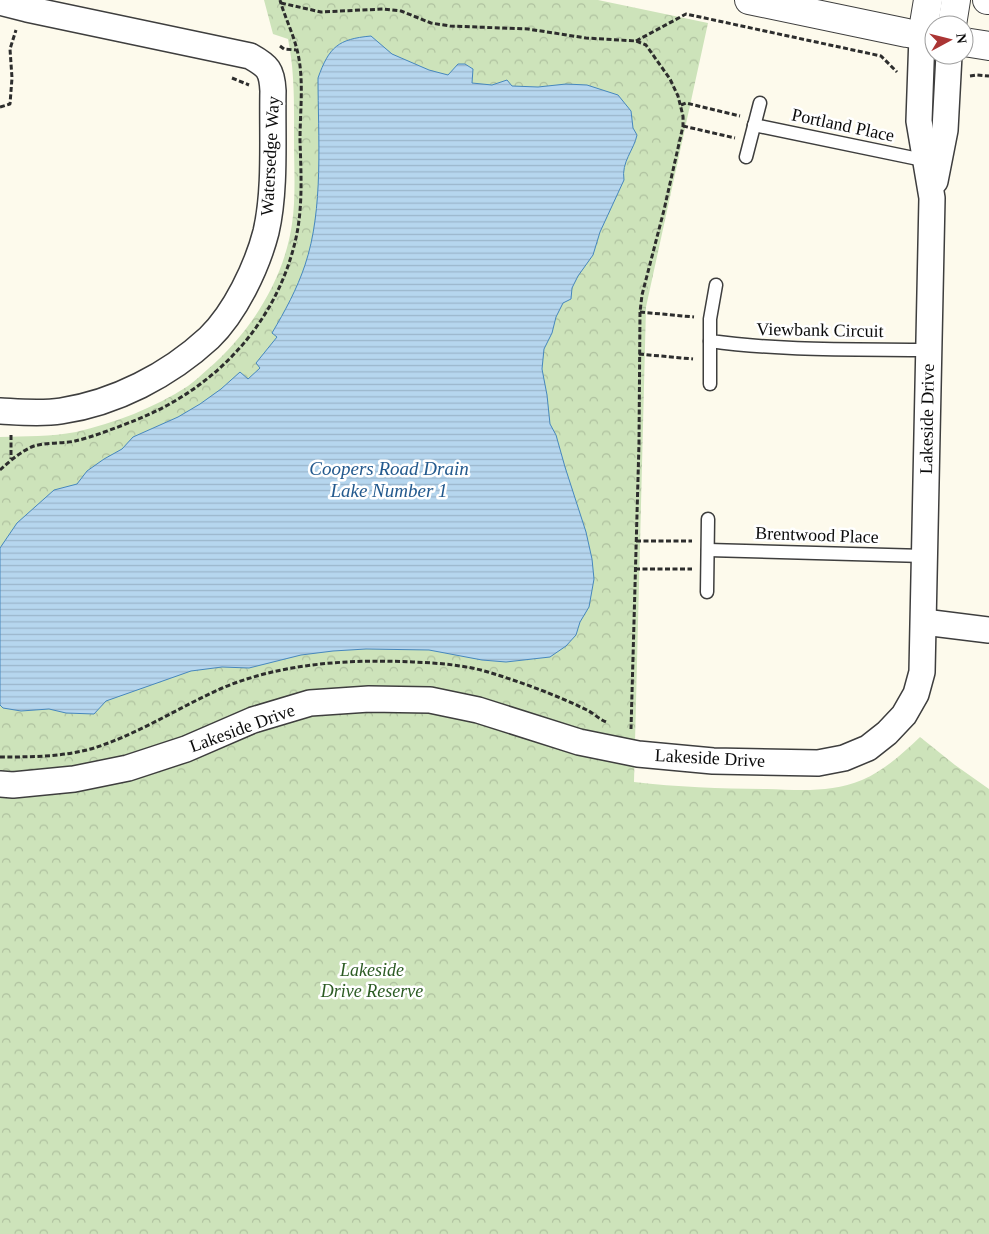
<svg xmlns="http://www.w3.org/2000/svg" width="989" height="1234" viewBox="0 0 989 1234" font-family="'Times New Roman',serif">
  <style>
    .park { fill: url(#park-crowns) }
    .water { fill: url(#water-rules); stroke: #4687bd }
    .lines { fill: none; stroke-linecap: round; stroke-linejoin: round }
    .service-casing { stroke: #3e3e3e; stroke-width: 15 }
    .minor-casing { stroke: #3e3e3e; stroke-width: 28 }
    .tertiary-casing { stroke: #3e3e3e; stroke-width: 30 }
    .path { stroke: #2d2d2d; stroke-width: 3; stroke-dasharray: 5 2.5; stroke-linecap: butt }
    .service { stroke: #fff; stroke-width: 12 }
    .minor { stroke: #fff; stroke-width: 25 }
    .tertiary { stroke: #fff; stroke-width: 28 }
    .labels { text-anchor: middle; stroke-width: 5; stroke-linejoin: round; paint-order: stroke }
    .street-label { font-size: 18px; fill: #0b0b0b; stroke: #fff }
    .park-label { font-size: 18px; font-style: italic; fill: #2c5b24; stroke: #fff }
    .water-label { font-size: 19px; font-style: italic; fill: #245a8e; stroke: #fff }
  </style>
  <defs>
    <pattern id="park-crowns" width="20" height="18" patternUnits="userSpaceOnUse" patternTransform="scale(1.25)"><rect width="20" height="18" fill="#cde3ba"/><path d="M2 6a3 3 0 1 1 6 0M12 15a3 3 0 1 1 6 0" fill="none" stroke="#afc19f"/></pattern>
    <pattern id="water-rules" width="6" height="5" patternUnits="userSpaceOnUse" patternTransform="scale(1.25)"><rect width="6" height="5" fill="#b6d6ee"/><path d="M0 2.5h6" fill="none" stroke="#9bb6cb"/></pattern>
  </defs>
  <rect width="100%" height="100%" fill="#fdfaec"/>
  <path class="park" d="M264 0H598L708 23 646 307 634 782C678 787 722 789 767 789 799 790 831 793 862 780 885 770 902 754 920 737L955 765 989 789V1234H0V437C25 436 51 437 76 432 115 423 154 408 188 386 195 381 201 375 208 369 250 333 284 280 292 224 296 197 294 168 294 141 294 106 295 73 288 39L273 34Z"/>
  <path class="water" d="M371 36 392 54 429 70 448 75 458 64H465L473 69 472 83 492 85 507 80 512 86 538 87 566 84 587 85 618 95 631 111 633 128 637 135C634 150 621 162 624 180L600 232 593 255 578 276 572 288 571 299 563 303 556 317 552 333 544 349 542 369 547 395 550 424 556 435 565 467 586 532 592 559 594 579 589 607 580 622 576 635 566 646 550 657 506 662 482 660 429 650 366 649 333 651 301 655 249 668 222 667 191 671 106 701 94 714 66 713 49 709 21 711 3 708 0 705V548L17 523 54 490 77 484 87 471 104 459 122 449 133 437 178 417 200 404 221 389 240 372 248 379 260 368 256 363 277 337 272 333C285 311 297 289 305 265 324 209 318 136 318 78 329 47 338 39 371 36Z"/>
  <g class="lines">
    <defs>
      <g id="service">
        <path d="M754 125 928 161"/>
        <path d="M746 157 760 103"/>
        <path d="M716 285 710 319V341C782 351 856 349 929 350"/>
        <path d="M710 384V341"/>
        <path d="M708 550 924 556"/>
        <path d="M707 592 708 519"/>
      </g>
      <g id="minor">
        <path d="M0 2 27 9 250 56C268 66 272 70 273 91 272 135 276 189 266 232 257 267 235 313 209 338 169 375 115 403 61 411 41 414 20 412 0 411"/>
        <path d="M935 181 945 130 949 55"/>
        <path d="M924 622 989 630"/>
        <path d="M0 784 13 785 74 779 128 768 186 749 253 720 310 703 369 699 430 700 478 710 579 742 638 754 713 761 818 763 844 758 868 748 887 733 904 715 916 694 922 672 932 198 919 121 922 36"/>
      </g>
      <g id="tertiary">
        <path d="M749 0 907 33 934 37"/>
        <path d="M987 0H989"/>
        <path d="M952 25 956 0"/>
        <path d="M922 36 928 0"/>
        <path d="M964 42 989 46"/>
      </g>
    </defs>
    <use href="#service" class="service-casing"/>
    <use href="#minor" class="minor-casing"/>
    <use href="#tertiary" class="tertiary-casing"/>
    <g class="path">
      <path d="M281 3 321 12 383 9 401 11 431 23 450 26 528 29 586 38 636 41 646 45 670 79 678 96 683 116V126L664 210 642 295 640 312 639 443 631 729"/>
      <path d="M636 41 686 14 881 56 897 72"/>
      <path d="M280 46 284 49 296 50"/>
      <path d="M970 76 977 75 989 76"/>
      <path d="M232 78 249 85"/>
      <path d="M681 105 686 103 740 116"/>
      <path d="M0 107 10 104 12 78 10 49 16 30"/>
      <path d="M683 126 735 138"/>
      <path d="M640 312 694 317"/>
      <path d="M639 354 693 359"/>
      <path d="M11 435V459"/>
      <path d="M0 470C10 461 21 451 34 446 47 442 62 444 75 441 93 437 118 427 136 420 216 388 277 323 296 238 303 206 301 173 300 140 300 112 304 81 298 54 294 35 285 18 280 0"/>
      <path d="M636 541H692"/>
      <path d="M635 569H692"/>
      <path d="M0 757C30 757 64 757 94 748 138 734 178 708 220 689 280 663 350 659 413 662 439 663 464 665 488 672 521 682 556 695 587 710 593 713 599 719 606 722"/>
    </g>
    <use href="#service" class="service"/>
    <use href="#minor" class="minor"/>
    <use href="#tertiary" class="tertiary"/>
  </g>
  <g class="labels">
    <g class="street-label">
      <text transform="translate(843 125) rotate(12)" y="6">Portland Place</text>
      <text transform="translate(270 156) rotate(-87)" y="6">Watersedge Way</text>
      <text transform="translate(820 330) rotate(1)" y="6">Viewbank Circuit</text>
      <text transform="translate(927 419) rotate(-89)" y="6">Lakeside Drive</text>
      <text transform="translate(817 535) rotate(2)" y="6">Brentwood Place</text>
      <text transform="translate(242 728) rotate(-20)" y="6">Lakeside Drive</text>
      <text transform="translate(710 758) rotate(3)" y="6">Lakeside Drive</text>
    </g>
    <g class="park-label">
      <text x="372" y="976">Lakeside<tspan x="372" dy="21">Drive Reserve</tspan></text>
    </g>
    <g class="water-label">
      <text x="389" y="475">Coopers Road Drain<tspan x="389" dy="22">Lake Number 1</tspan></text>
    </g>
  </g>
  <g transform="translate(949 40) rotate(83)"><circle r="24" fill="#ffffff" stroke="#9d9d9d"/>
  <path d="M0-4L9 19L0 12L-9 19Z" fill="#ab3534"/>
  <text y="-8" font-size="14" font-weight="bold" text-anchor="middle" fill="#0b0b0b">N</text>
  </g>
</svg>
